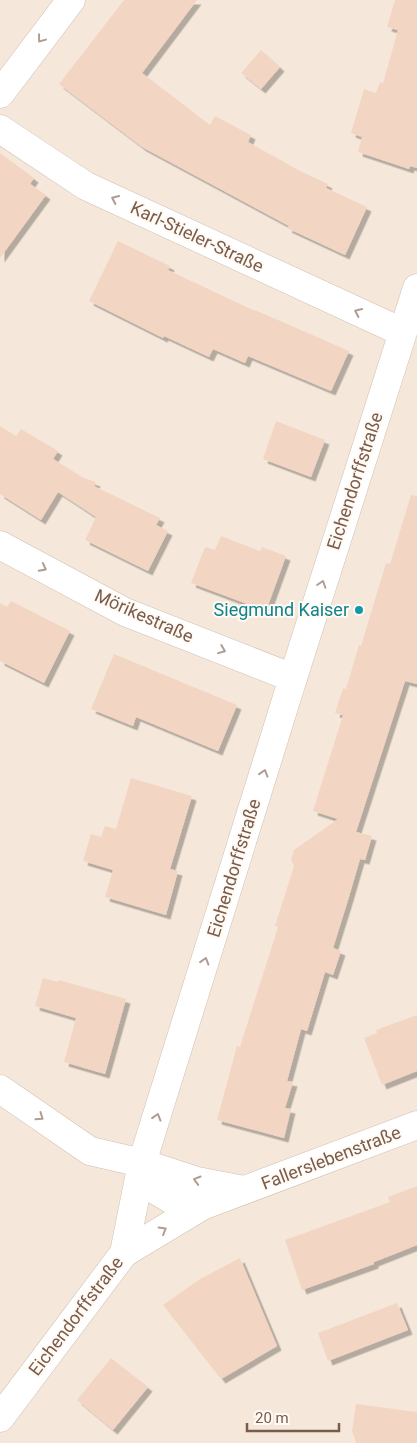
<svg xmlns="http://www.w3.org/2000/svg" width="417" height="1443" viewBox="0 0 417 1443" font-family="Roboto,sans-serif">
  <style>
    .residential { fill: #f5e8da }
    .building { fill: #f3d5c3; filter: url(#shadow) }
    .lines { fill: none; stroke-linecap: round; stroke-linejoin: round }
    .street-casing { stroke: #d1beb0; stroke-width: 29 }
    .street { stroke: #fff; stroke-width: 28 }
    .oneway { stroke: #af9d94 }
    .culture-dot { fill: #0f9aa8; stroke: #fffaf3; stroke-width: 2 }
    .labels { text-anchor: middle; stroke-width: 4; stroke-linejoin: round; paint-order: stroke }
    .street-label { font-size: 18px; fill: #7a5c4d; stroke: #fffaf3 }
    .culture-label { font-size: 18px; fill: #0d838f; stroke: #fffaf3; text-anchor: end }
  </style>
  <defs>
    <filter id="shadow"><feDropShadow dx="4.5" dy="4.5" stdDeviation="0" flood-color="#0004"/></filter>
  </defs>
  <rect width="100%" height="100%" fill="#fdf6ec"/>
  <rect class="residential" x="0" y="0" width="417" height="1443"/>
  <g class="building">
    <path d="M124 0H197L142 73 210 125 215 116 251 135 248 142 300 171 328 184 326 188 367 207 345 255 287 228 289 226 142 147 59 84Z"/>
    <path d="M395 0H417V168L410 166 409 169 358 152 362 137 351 133 364 89 376 93 380 82 383 83 398 30 387 27Z"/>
    <path d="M261 50 280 67 261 89 241 73Z"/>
    <path d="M0 153 34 178 30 184 46 195 0 258Z"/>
    <path d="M118 241 170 266 168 270 255 311V310L349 351 331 391 248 356 245 363 213 349 209 357 164 336 163 338 89 301Z"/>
    <path d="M276 421 325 440 311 477 263 459Z"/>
    <path d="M0 426 16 436 21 429 58 451 53 459 84 478 96 482 94 486 160 518 156 525 168 531 148 571 85 540 96 517 58 492 41 520 0 494Z"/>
    <path d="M411 495 417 496V684L405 681 356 832 372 836 365 860 360 859 348 900 333 948 341 951 333 975 325 972 307 1031 301 1029 287 1081 293 1082 285 1108 291 1109 284 1138 217 1120 237 1046 240 1047 278 927 275 926 294 866 291 860 294 850 338 819 313 811 343 715 335 713 343 688 346 689 359 645 361 646 386 563 390 564Z"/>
    <path d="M221 536 260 551 262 547 286 556 266 611 191 583 205 547 215 550Z"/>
    <path d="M11 601 70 631 44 683 0 661V603L7 607Z"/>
    <path d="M114 654 237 705 218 751 136 717 133 726 91 709Z"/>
    <path d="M131 778 192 796 170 869 178 871 166 915 105 897 113 870 83 861 91 834 101 837 105 826 116 829Z"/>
    <path d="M43 978 58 982 59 980 126 999 105 1074 64 1062 76 1018 35 1006Z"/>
    <path d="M417 1015V1071L382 1085 364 1038 377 1033 376 1030Z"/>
    <path d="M417 1186V1245L374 1262V1264L302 1290 285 1240 390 1202 388 1197Z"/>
    <path d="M240 1258 277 1346 221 1379 163 1305 200 1279Z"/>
    <path d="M397 1303 408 1330 328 1361 318 1333Z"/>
    <path d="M111 1358 148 1387 113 1430 77 1400Z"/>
    <path d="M356 1404 417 1412V1443H356L352 1431Z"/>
  </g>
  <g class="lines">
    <defs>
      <g id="street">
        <path d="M0 94 71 0"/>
        <path d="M0 129 86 186 402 332"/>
        <path d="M0 545 125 612 293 678"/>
        <path d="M0 1089 90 1151 142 1163 197 1181 244 1190"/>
        <path d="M142 1163 157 1191 177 1203 202 1206 417 1125"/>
        <path d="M124 1253 202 1206"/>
        <path d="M0 1418 124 1253 142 1163 293 678 417 288"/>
      </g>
    </defs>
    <use href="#street" class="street-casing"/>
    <use href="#street" class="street"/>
  </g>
  <defs><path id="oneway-chevron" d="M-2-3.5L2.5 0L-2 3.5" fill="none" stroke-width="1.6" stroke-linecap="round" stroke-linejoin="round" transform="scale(1.25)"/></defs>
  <g class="oneway">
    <use href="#oneway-chevron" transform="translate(41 39) rotate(127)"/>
    <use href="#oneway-chevron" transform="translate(115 199) rotate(-155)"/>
    <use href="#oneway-chevron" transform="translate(358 312) rotate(-155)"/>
    <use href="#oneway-chevron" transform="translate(43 568) rotate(28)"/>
    <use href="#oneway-chevron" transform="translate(322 584) rotate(-72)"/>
    <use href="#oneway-chevron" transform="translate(222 650) rotate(22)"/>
    <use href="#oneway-chevron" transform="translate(264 773) rotate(-73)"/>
    <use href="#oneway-chevron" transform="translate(205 961) rotate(-73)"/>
    <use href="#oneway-chevron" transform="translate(40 1117) rotate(35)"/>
    <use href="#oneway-chevron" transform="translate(157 1117) rotate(-73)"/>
    <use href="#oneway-chevron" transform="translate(197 1180) rotate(-164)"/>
    <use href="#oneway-chevron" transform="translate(163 1230) rotate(-31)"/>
  </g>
  <circle class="culture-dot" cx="359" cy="610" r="5"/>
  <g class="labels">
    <g class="street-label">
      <text transform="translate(197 237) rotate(25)" y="6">Karl-Stieler-Straße</text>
      <text transform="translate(355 481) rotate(-72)" y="6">Eichendorffstraße</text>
      <text transform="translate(144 616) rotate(24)" y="6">Mörikestraße</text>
      <text transform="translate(234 868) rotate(-73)" y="6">Eichendorffstraße</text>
      <text transform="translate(331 1158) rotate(-21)" y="6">Fallerslebenstraße</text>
      <text transform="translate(76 1316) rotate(-53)" y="6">Eichendorffstraße</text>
    </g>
    <g class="culture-label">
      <text x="349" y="616">Siegmund Kaiser</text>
    </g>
  </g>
  <path d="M247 1423v8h92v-8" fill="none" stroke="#7a5c4d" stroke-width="2.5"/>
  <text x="255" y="1423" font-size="15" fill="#7a5c4d" stroke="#fffaf3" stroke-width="4" paint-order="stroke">20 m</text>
</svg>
